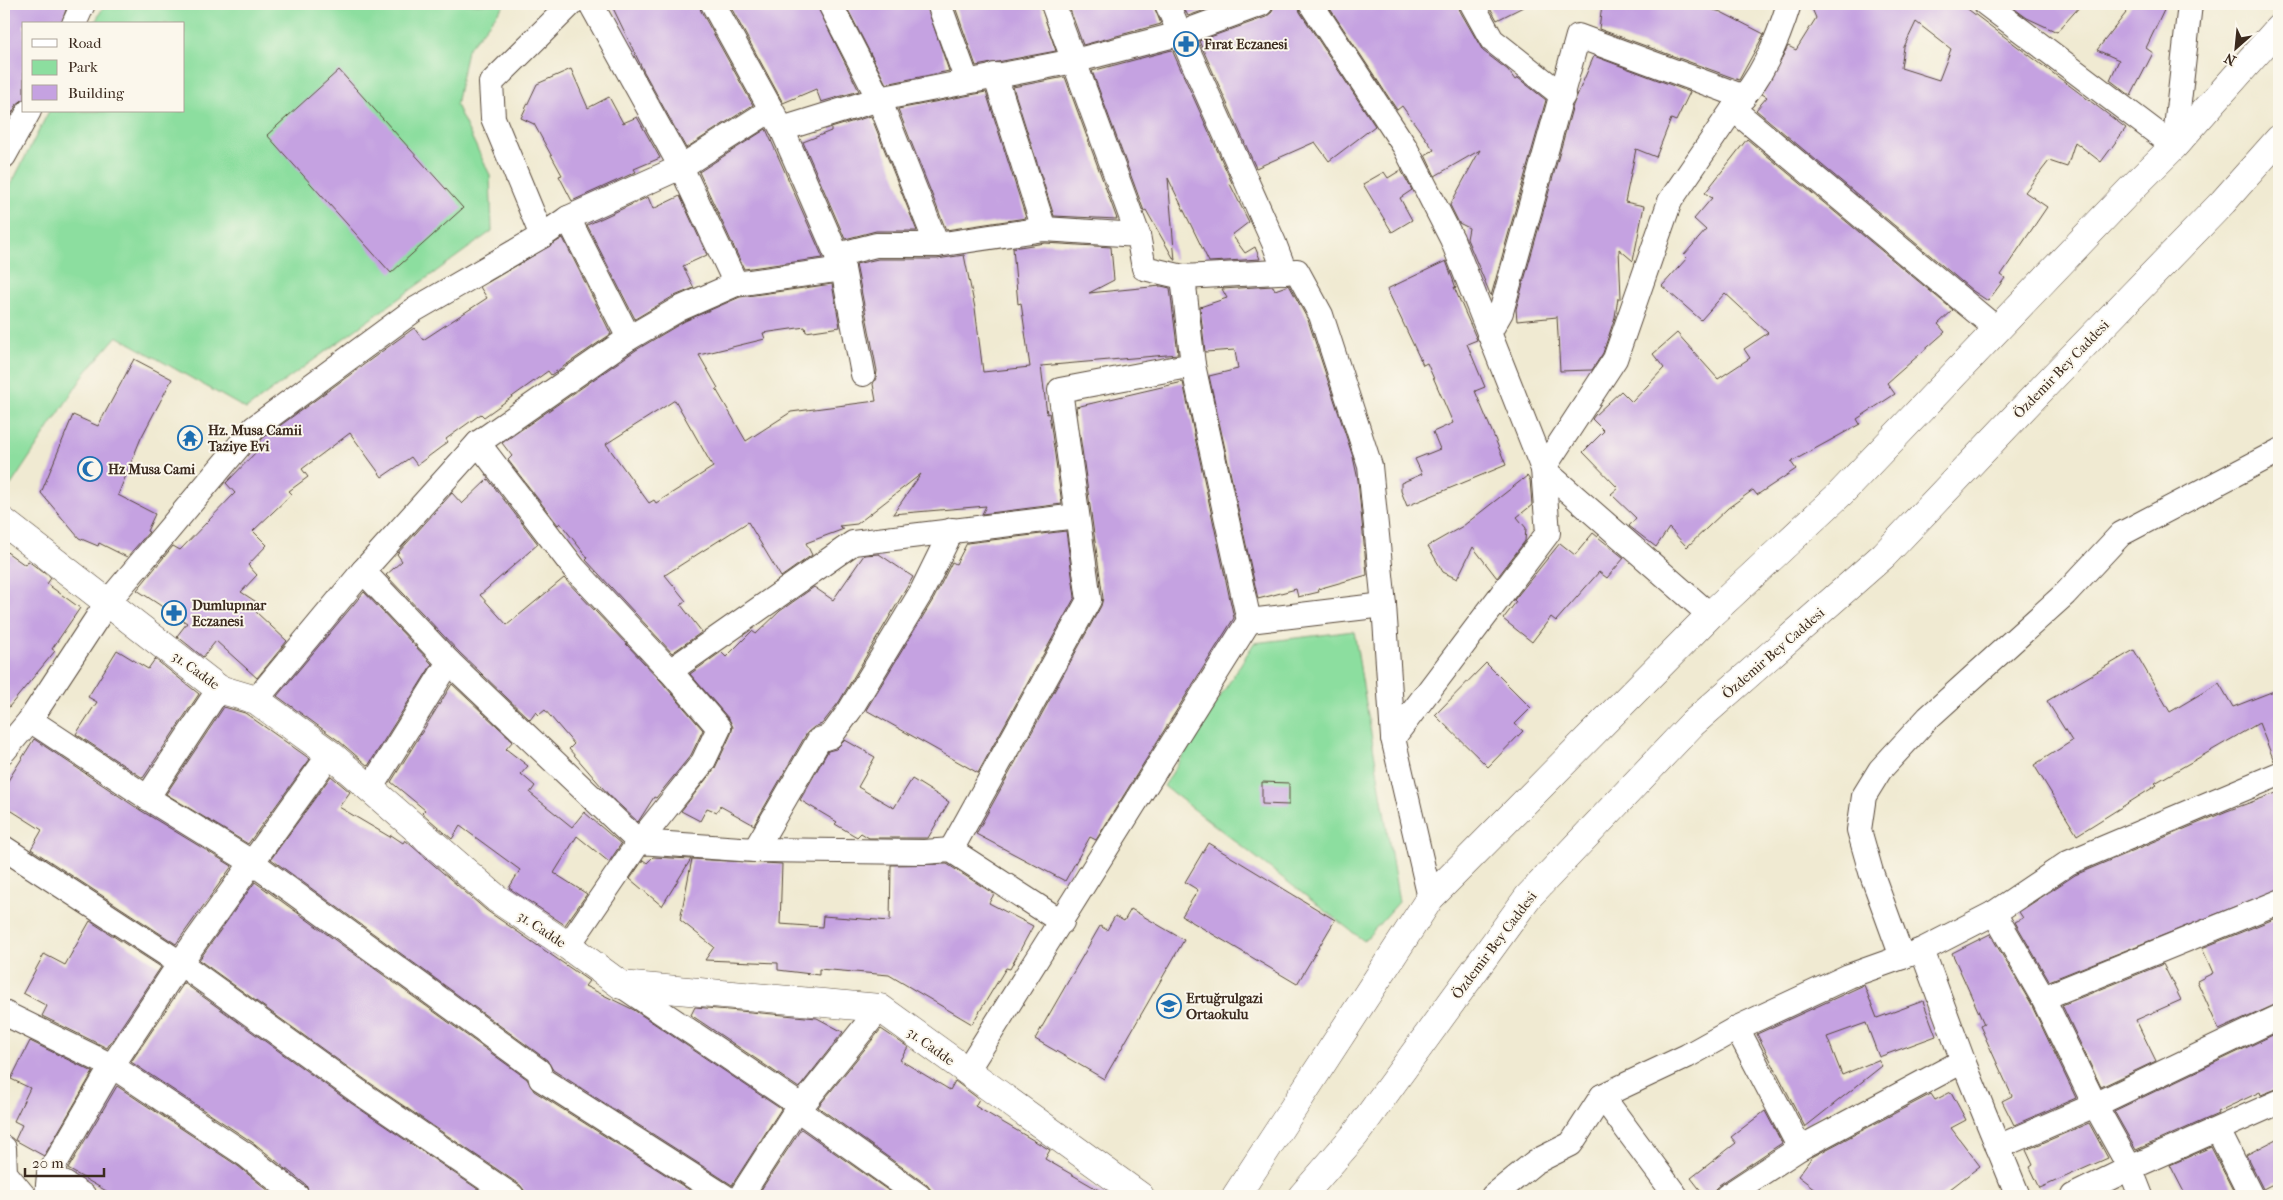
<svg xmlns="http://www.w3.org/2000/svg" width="2283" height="1200" viewBox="0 0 2283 1200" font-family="'IM FELL French Canon',serif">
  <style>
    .green { fill: #8cde9f; stroke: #64845e }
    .building { fill: #c5a2e1; fill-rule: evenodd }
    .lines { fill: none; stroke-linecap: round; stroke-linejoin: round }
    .minor-casing { stroke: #564739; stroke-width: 26 }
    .tertiary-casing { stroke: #564739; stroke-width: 29 }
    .primary-casing { stroke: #564739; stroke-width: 29 }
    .minor { stroke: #fff; stroke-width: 24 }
    .tertiary { stroke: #fff; stroke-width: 28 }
    .primary { stroke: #fff; stroke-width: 28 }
    .labels { text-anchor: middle; stroke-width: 4; stroke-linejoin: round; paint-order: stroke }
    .poi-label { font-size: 14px; font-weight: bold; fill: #3b2a1e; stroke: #fbf7ec; text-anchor: start }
    .street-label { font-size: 14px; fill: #3b2a1e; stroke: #fbf7ec }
  </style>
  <rect width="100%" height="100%" fill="#fbf7ec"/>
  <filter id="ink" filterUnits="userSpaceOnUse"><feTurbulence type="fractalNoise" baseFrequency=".02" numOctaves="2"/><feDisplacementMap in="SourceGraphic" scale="10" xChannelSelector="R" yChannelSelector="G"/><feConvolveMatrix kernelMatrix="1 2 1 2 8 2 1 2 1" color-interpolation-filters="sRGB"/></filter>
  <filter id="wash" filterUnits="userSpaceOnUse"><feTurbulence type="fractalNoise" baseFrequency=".0096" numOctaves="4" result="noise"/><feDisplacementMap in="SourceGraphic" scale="20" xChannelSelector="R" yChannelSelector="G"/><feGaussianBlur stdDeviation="1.12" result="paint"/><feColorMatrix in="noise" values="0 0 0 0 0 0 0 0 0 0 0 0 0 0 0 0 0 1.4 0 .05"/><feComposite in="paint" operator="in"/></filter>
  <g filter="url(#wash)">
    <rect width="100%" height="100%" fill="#f0ead2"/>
    <g class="green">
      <path d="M105 4H505L467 50 456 105 490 175 492 231 246 409 117 336 86 372 11 485 4 479V198L49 111H184V24H94Z"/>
      <path d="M1354 631 1399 902 1364 941 1164 786 1254 643Z"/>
    </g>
    <g id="blocks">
      <g class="building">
        <path d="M7 4H68L61 24H24V99L17 104 4 128V12Z"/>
        <path d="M611 4H699L701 11 753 105 686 148 644 72Z"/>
        <path d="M729 4H816L859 91 821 102 816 89 783 103Z"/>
        <path d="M845 4H926L949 71 886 84Z"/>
        <path d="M954 4H1040L1056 51 976 66Z"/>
        <path d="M1068 4H1153L1161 24 1083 45Z"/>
        <path d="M1182 4H1222L1188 16Z"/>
        <path d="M1274 4H1297L1300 12 1375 126 1329 161 1315 142 1256 168 1199 41 1266 17 1272 12Z"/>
        <path d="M1327 4H1458L1460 11 1483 51 1508 70 1515 80 1518 78 1546 100 1491 296 1467 239 1469 228 1459 223 1450 205 1480 150 1435 176 1425 155 1434 150 1402 106 1397 110Z"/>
        <path d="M1488 4H1529L1497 20Z"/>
        <path d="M1602 4H1693L1721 12 1764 34 1739 80 1599 29Z"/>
        <path d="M1810 4H1961L2126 128 2101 162 2075 142 2067 167 2049 161 2025 192 2047 207 2001 275 2005 278 1988 301 1973 291 1756 110 1767 97 1762 94 1788 46 1796 50 1816 18ZM1916 22 1951 49 1939 80 1901 68 1904 47Z"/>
        <path d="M2008 4H2082L2057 32 2027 18Z"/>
        <path d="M2133 4H2167L2146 48 2153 53 2131 96 2110 80 2119 60 2097 50Z"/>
        <path d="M1172 50 1232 183 1230 184 1249 222 1232 235 1245 253 1255 247 1260 259 1209 262 1168 178 1175 261 1146 210 1144 211 1092 71Z"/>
        <path d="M1594 56 1690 92 1676 121 1671 119 1656 157 1636 149 1625 202 1644 206 1633 261 1619 249 1621 298H1618L1615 317 1603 353 1592 370 1560 371 1557 317 1517 321 1516 309 1573 105Z"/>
        <path d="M571 69 588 108 609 97 623 123 637 117 660 158 634 169 636 172 572 201 559 176 562 175 534 124 521 118 537 84Z"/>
        <path d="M339 70 463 208 391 273 267 135Z"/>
        <path d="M1065 77 1117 219 1054 216 1013 87Z"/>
        <path d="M986 92 1026 218 946 230 898 109Z"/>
        <path d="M871 116 917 231H876L845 239 803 142 831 131V128Z"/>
        <path d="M766 129 823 258 744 269 699 172Z"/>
        <path d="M1747 139 1953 310 1938 324 1945 332 1887 383 1895 394 1857 419 1860 424 1791 462 1796 469 1757 495 1753 490 1728 508 1687 547 1669 528 1656 547 1629 526 1636 518 1611 494 1618 488 1583 452 1604 431 1592 419 1595 415 1621 391 1632 402 1664 368 1653 354 1677 333 1718 379 1750 358 1744 349 1768 333 1725 293 1701 320 1662 286 1687 258 1684 255 1706 230 1694 219 1712 198 1705 193Z"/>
        <path d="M1401 170 1412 190 1400 198 1412 220 1392 232 1363 184 1384 172 1388 178Z"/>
        <path d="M680 196 707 255 683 266 694 288 672 297 635 319 587 225 648 197 653 209Z"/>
        <path d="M563 238 611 334 551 375 548 371 484 417 481 414 446 439 448 442 417 465 411 457 382 477 350 433 302 469 308 477 289 491 292 494 253 531 267 545 248 565 257 575 241 592 261 605 256 612 287 641 257 678 216 641 203 657 177 636 187 623 137 590 173 546 180 550 235 493 226 483 259 449 256 446 263 438 414 328 423 340 487 298 480 287Z"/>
        <path d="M1045 243 1111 247 1114 280 1089 293 1161 286 1170 288 1178 354 1041 366 1047 414 1049 413 1062 504 982 514 986 506 893 514 921 474 857 524 839 526 844 529 806 543 812 555 781 577 748 522 665 575 686 601 681 605 702 632 672 653 586 560 588 558 560 523 558 525 508 460 512 456 502 443 636 350 685 321 740 297 832 284 840 327 806 332 805 327 763 333 765 339 699 355 718 388 716 389 746 441 791 412 876 401 873 384 876 378 877 371 856 264 878 259H937L964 255 975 308 983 372 1030 367 1021 303 1018 304 1013 248ZM675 400 713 467 656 503 654 500 649 503 606 444Z"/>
        <path d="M1446 261 1456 288 1454 287 1477 340 1467 344 1485 387 1475 391 1506 465 1407 506 1401 491V483L1422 474 1415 459 1440 449 1433 432 1453 423 1427 363 1423 365 1387 289Z"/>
        <path d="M1289 285 1308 320 1353 457 1358 480 1367 575 1318 589 1319 592 1298 597 1296 589 1258 599 1209 376 1238 369 1235 350 1205 352 1200 307 1227 298 1222 289 1273 286 1275 290Z"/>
        <path d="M134 359 172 379 141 438 118 495 155 514 147 531 149 532 127 557 99 543 98 546 79 538 41 493 73 415 98 426Z"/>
        <path d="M1183 382 1234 618 1096 840 1090 837 1065 881 976 834 1101 606 1103 598 1076 407Z"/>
        <path d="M1527 476 1530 480 1532 505 1517 517 1526 528 1525 541 1497 578 1473 547 1457 579 1443 572 1428 546 1463 526Z"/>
        <path d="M488 479 538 544 480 595 507 625 564 578 660 680 703 730 691 755 656 798 654 797 638 822 608 794 569 749 574 744 545 710 539 715 536 712 530 720 459 652 386 575 402 561 397 554 452 493 462 504Z"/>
        <path d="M1066 531 1075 597 978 773 866 710 934 598 952 562 956 564 967 543Z"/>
        <path d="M1593 533 1624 558 1607 578 1599 572 1556 621 1551 617 1532 642 1503 619 1516 602 1514 600 1560 543 1575 555Z"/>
        <path d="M4 550 25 565 28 561 51 578 47 584 80 608 52 649 55 651 4 713Z"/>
        <path d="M879 554 913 577 839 702 822 724 814 727 807 733 754 825 720 806 717 812 707 808 700 821 681 811 715 768 731 734 733 727 729 719 690 674 721 652 726 657 752 631 756 634 780 611 814 587 833 600 864 555Z"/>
        <path d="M364 592 432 664 368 766 339 741 277 696Z"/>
        <path d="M117 650 148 669 155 659 199 694 143 778 76 734 97 702 88 697Z"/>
        <path d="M2134 650 2170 712 2219 683 2233 707 2279 689V760L2274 761 2259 723 2155 783 2157 785 2077 835 2034 765 2072 741 2047 701Z"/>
        <path d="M1486 663 1531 708 1515 724 1523 731 1488 767 1435 715Z"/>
        <path d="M452 684 513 741 506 749 528 766 521 774 535 786 530 793 572 827 584 812 621 844 609 862 577 836 554 873 587 894 565 925 509 888 520 870 460 826 452 839 422 813 425 810 391 782Z"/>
        <path d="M224 707 245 713 310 759 248 844 166 794Z"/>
        <path d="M34 739 140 810 232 866 176 944 31 849 42 830 4 806V787Z"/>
        <path d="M845 740 875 757 858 787 894 808 912 779 949 802 928 838H869L861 833 857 837 835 824 837 822 800 800 828 751 836 749Z"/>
        <path d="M331 776 350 792 339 807 390 837 391 835 403 843 405 840 486 910 589 981 585 986 634 1010 781 1109 732 1185 553 1070 547 1060 271 859Z"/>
        <path d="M1262 782 1289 783V805L1262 804Z"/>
        <path d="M2279 792V889L2049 981 2015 922 2023 918 2019 912 2075 875 2227 811Z"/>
        <path d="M1208 843 1335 920 1297 984 1182 916 1198 890 1185 882Z"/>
        <path d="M653 857 691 859 662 906 630 879 643 860 647 863Z"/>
        <path d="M692 859 782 864 780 924 822 927 823 916 890 921 891 865 947 864 994 894 989 903 1033 926 1010 969 1006 968 972 1024 889 975 819 969V975L778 970V963L705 960 714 947 680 920Z"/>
        <path d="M255 882 527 1079 534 1091 699 1196H526L524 1190 520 1185 367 1081 199 960Z"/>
        <path d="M1131 909 1184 940 1104 1079 1035 1039 1100 926 1107 930 1115 916 1124 921Z"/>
        <path d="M2279 917V1003L2219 1030 2197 981 2213 973 2202 948Z"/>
        <path d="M90 921 161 967 107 1048 42 1016 47 1006 23 993 44 954 65 965Z"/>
        <path d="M1990 934 2031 1004 2076 1098 2014 1125 2002 1101 2012 1096 1980 1026 1984 1024 1952 953Z"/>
        <path d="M2163 964 2181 1000 2136 1020 2156 1061 2101 1087 2062 1005Z"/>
        <path d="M184 983 351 1103 488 1196H310L306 1185 255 1144 131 1062Z"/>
        <path d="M1864 985 1877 1018 1923 1001 1936 1036 1879 1057 1866 1023 1827 1037 1842 1075 1878 1060 1882 1066 1805 1127 1757 1034Z"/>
        <path d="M695 1007 817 1018 843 1032 799 1088 691 1015Z"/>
        <path d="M881 1029 908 1047 900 1060 950 1090 955 1081 979 1099 975 1106 1050 1150 1045 1159 1109 1196H933L931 1190 927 1185 818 1107Z"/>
        <path d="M2279 1032V1088L2261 1095 2260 1092 2217 1112 2218 1114 2136 1150 2114 1111Z"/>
        <path d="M30 1041 93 1072 44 1156 15 1140 22 1125 14 1121 30 1088 11 1079Z"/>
        <path d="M117 1086 238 1166 275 1196H115L68 1169Z"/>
        <path d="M1951 1092 1966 1120 1951 1128 1980 1166 1941 1196H1824L1798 1176 1812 1157 1931 1094 1935 1100Z"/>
        <path d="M1765 1111 1782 1143 1719 1185 1715 1189 1713 1196H1705L1691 1178 1736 1143 1731 1137Z"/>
        <path d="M2089 1123 2108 1158 2040 1188 2030 1167 2033 1165 2026 1150Z"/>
        <path d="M801 1129 896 1196H757Z"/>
        <path d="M2279 1138V1181L2263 1189 2246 1155Z"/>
        <path d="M2211 1147 2236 1196H2186L2170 1165Z"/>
      </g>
    </g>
  </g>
  <g filter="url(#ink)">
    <use href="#blocks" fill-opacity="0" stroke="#564739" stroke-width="1"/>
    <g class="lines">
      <defs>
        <g id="minor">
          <path d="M591 4 681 167 736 284"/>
          <path d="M713 4 782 129 843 269 863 374"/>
          <path d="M830 4 879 99 937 245"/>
          <path d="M939 4 967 81"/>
          <path d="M1053 4 1138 235"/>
          <path d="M1167 4 1274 243 1285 272"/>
          <path d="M1311 4 1405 147 1452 239 1543 469 1710 615"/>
          <path d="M1472 4 1492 40 1563 96"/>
          <path d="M1986 4 2174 146"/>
          <path d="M74 24 83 4"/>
          <path d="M995 75 1044 229"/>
          <path d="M1733 109 1998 330"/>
          <path d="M782 129 879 99 1074 61 1179 34 1261 4"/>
          <path d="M2174 146 2190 4"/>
          <path d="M4 156 29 111"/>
          <path d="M568 218 629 338 679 309 736 284 843 269"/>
          <path d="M542 236 493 118 491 83 571 4"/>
          <path d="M837 255 876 245H937L1044 229 1138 235 1144 268 1183 277 1297 271 1321 315 1370 466 1384 605 1393 738"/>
          <path d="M1489 333 1501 312 1578 36 1744 97"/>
          <path d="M363 571 449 662 639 842 703 762 719 728 670 671 574 568 478 443"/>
          <path d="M1249 621 1384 605"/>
          <path d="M670 671 853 543 1077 516"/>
          <path d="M256 700 363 571 478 443 629 338"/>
          <path d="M30 720 154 802 253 863 539 1071 541 1079 724 1196"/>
          <path d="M4 751 30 720 107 603 254 428 414 310 542 236 568 218 681 167 771 110"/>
          <path d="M370 789 449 662"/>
          <path d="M147 798 219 689"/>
          <path d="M4 848 180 963 359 1092 512 1196"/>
          <path d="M755 850 819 740 831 736 850 710 922 591 952 530"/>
          <path d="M951 850 1089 600 1060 390 1193 365"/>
          <path d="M1430 898 1393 738 1548 533 1543 469 1615 359 1670 201 1733 109C1761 80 1777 42 1789 4"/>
          <path d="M1994 913 2043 998 2095 1105 2130 1168 2141 1196"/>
          <path d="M568 946 639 842 755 850 924 852 951 850 1062 922"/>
          <path d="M1922 950 1963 1061 2018 1196"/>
          <path d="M1902 957 1871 872 1859 830 1864 796 1880 770 1928 718 2065 594 2121 534 2279 451"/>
          <path d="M621 985 792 1100 797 1109 919 1196"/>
          <path d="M2043 998 2279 902"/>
          <path d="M4 1013 112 1066 246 1155 297 1196"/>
          <path d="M1737 1028 1800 1148"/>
          <path d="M966 1072 1249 621 1193 365 1183 277"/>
          <path d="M1602 1096 1676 1196"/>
          <path d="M2218 1130 2251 1196"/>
          <path d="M1998 1147 2095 1105 2279 1017"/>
          <path d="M4 1148 5 1173 24 1196"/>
          <path d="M49 1174 84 1196"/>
          <path d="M47 1196 49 1174 112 1066 180 963 330 754"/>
          <path d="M741 1196 797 1109 804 1103 880 1008"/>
          <path d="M1493 1196 1535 1162 1571 1144 1602 1096 1687 1056 1737 1028 1849 976 1922 950 1994 913 2068 863 2279 774"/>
          <path d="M1727 1196 1800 1148 1963 1061"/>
          <path d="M2073 1196 2130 1168 2279 1102"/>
        </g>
        <path id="tertiary" d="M4 522 219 689 256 700 330 754 496 898 568 946 621 985 880 1008 1140 1196"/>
        <g id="primary">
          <path d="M1236 1196 1430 898 1710 615 1841 493 2132 188 2174 146 2279 28"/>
          <path d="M1302 1196 1355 1135 1528 897 1692 724 1884 555 2054 376 2223 202 2279 139"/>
        </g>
      </defs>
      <use href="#minor" class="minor-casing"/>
      <use href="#tertiary" class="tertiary-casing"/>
      <use href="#primary" class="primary-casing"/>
      <use href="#minor" class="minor"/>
      <use href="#tertiary" class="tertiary"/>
      <use href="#primary" class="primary"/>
    </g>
  </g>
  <defs>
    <symbol id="pharmacy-ring" viewBox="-11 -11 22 22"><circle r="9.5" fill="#fbf7ec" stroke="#1f6fb2" stroke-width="1.5"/><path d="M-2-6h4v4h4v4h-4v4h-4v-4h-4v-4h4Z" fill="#1f6fb2"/></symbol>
    <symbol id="temple-ring" viewBox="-11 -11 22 22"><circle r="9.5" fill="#fbf7ec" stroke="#1f6fb2" stroke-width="1.5"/><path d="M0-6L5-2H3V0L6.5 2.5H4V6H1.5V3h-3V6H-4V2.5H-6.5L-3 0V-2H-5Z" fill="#1f6fb2"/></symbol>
    <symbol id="mosque-ring" viewBox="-11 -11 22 22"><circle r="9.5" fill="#fbf7ec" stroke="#1f6fb2" stroke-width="1.5"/><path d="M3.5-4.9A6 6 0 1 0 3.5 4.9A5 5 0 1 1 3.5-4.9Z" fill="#1f6fb2"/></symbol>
    <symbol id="school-ring" viewBox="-11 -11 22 22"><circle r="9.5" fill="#fbf7ec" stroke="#1f6fb2" stroke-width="1.5"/><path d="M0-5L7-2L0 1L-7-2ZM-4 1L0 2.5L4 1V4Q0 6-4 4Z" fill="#1f6fb2"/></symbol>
  </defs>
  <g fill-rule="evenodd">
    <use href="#pharmacy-ring" x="1172" y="30" width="28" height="28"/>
    <use href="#temple-ring" x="176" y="424" width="28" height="28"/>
    <use href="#mosque-ring" x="76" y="455" width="28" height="28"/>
    <use href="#pharmacy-ring" x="160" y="599" width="28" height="28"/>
    <use href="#school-ring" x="1155" y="992" width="28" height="28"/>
  </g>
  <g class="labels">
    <g class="poi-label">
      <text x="1204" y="49">Fırat Eczanesi</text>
      <text x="208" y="435">Hz. Musa Camii<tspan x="208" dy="16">Taziye Evi</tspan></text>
      <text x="108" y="474">Hz Musa Cami</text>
      <text x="192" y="610">Dumlupınar<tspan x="192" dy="16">Eczanesi</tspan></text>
      <text x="1186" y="1003">Ertuğrulgazi<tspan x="1186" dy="16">Ortaokulu</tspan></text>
    </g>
    <g class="street-label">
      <text transform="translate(2061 369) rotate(-46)" y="5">Özdemir Bey Caddesi</text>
      <text transform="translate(1773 653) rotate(-41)" y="5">Özdemir Bey Caddesi</text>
      <text transform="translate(196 670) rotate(36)" y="5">31. Cadde</text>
      <text transform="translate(542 929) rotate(34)" y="5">31. Cadde</text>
      <text transform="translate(1494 945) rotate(-53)" y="5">Özdemir Bey Caddesi</text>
      <text transform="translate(931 1046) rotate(36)" y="5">31. Cadde</text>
    </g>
  </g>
  <rect width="2283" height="1200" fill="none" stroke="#fbf7ec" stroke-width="20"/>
  <rect x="22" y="22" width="162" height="90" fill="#fbf7ec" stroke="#aea59a"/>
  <rect x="32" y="39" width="25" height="8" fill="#ffffff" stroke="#aea59a"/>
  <text x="68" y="48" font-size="15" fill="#3b2a1e">Road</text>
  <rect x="32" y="60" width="25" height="15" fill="#8cde9f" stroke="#aea59a"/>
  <text x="68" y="72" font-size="15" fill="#3b2a1e">Park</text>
  <rect x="32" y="85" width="25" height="15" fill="#c5a2e1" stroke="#aea59a"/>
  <text x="68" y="98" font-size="15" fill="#3b2a1e">Building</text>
  <g transform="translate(2236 48) rotate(207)" stroke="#fbf7ec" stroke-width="4" paint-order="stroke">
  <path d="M0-4L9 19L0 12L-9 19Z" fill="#3b2a1e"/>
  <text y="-8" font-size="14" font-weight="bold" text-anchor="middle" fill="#3b2a1e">N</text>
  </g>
  <path d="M25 1168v8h79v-8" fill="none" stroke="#3b2a1e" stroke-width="2.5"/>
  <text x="32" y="1168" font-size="15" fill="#3b2a1e" stroke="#fbf7ec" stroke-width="4" paint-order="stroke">20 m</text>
</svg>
